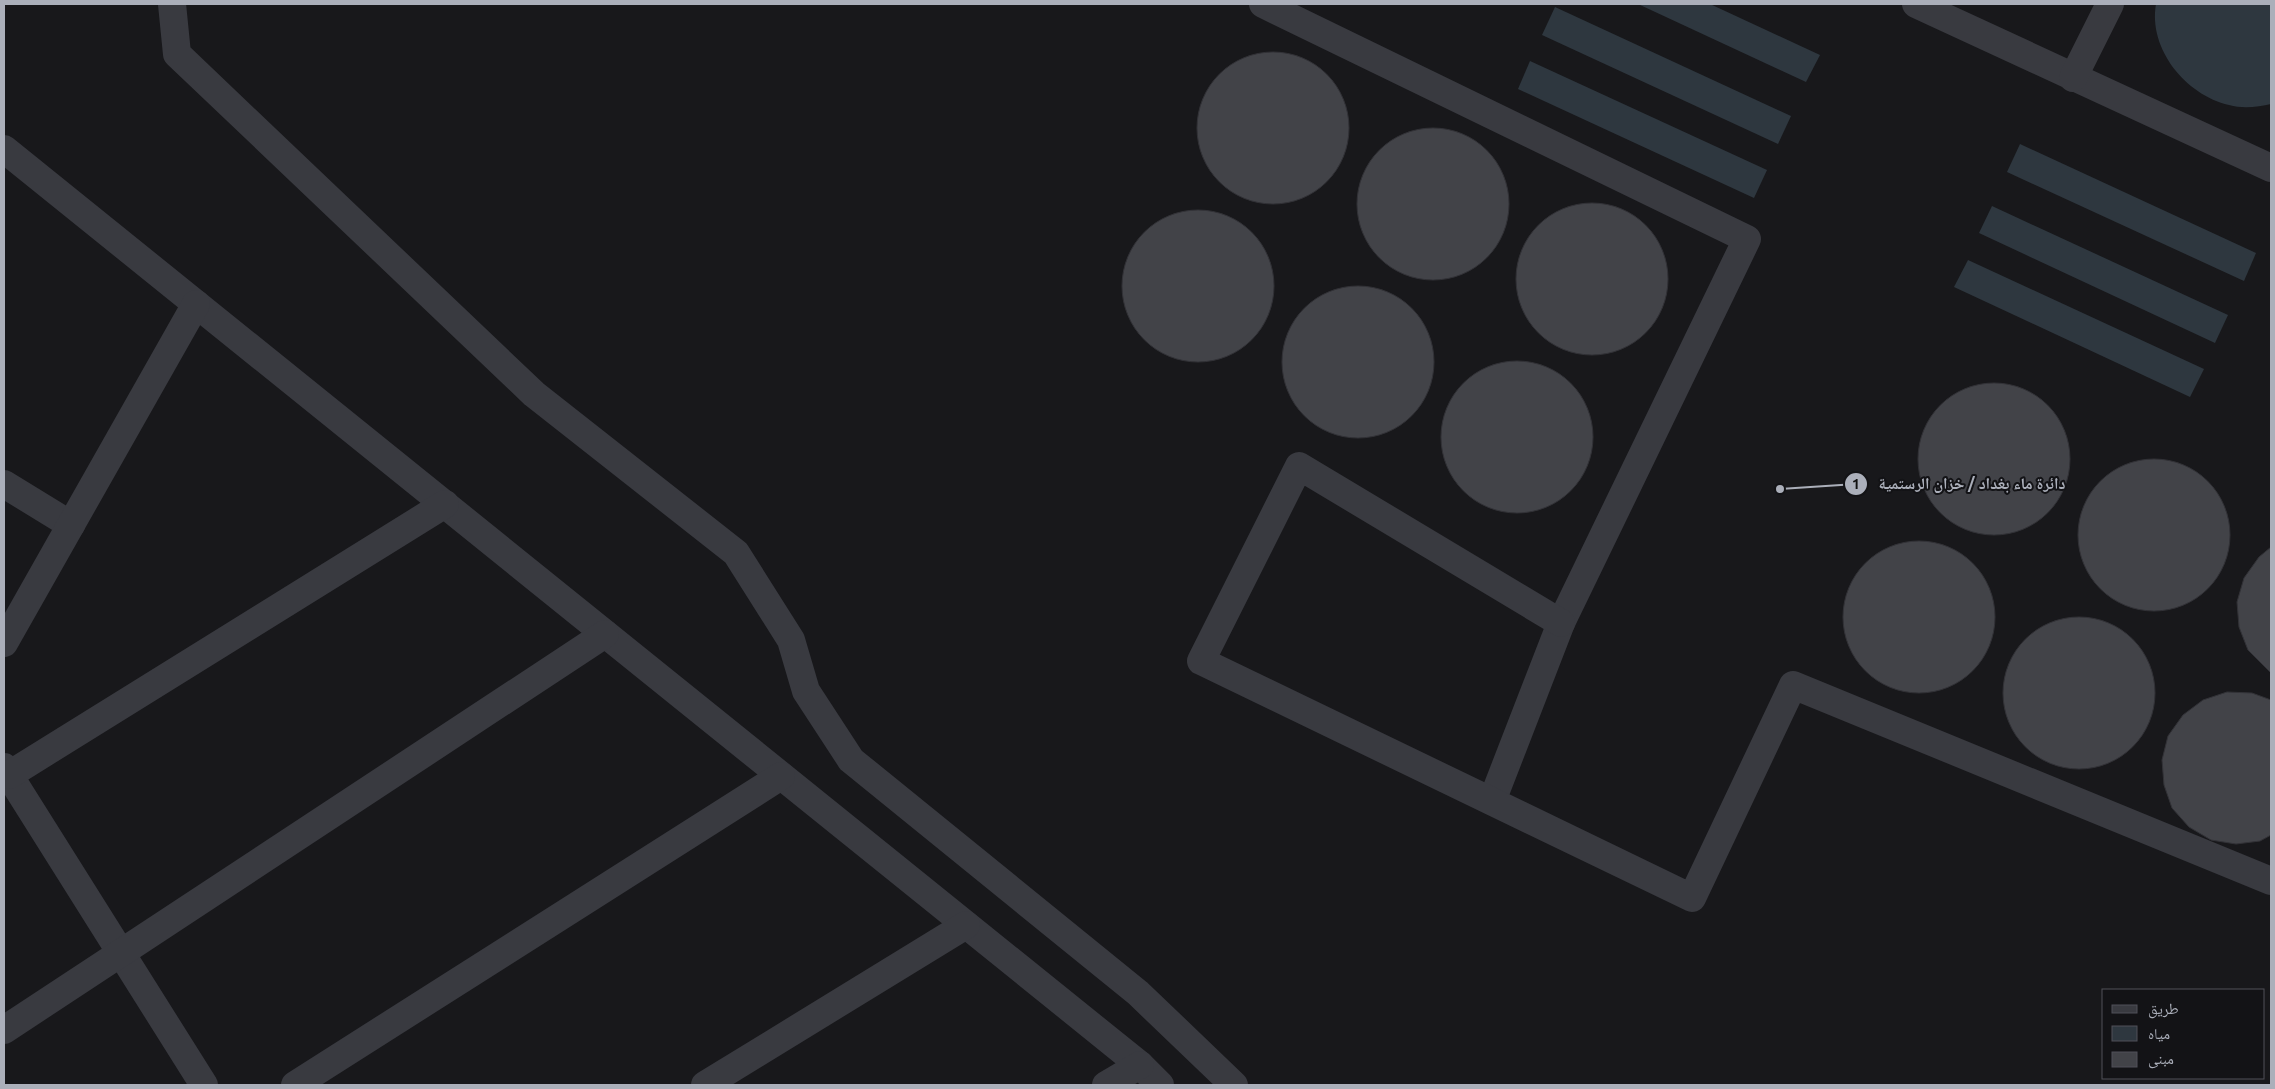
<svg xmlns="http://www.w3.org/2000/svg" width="2275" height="1089" viewBox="0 0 2275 1089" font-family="Ubuntu,'Noto Naskh Arabic',sans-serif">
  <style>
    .water { fill: #2e373f }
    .building { fill: #424348; stroke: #323237 }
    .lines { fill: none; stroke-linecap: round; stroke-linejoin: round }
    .minor { stroke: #393a40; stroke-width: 28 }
    .leader { fill: none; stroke: #abafba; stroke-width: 2 }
    .callout-dot { fill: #abafba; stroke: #131316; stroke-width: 2 }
    .mark-label { font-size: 15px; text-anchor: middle; font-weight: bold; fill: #111 }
    .callout-label { font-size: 16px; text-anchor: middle; font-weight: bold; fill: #abafba; stroke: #131316; stroke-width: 4; stroke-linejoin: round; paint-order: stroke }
  </style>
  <rect width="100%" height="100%" fill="#18181b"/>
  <g class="water">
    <path d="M1638 4H1710L1820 55 1806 82Z"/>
    <path d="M2156 4H2271V104C2258 107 2243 109 2229 105 2186 95 2148 49 2156 4Z"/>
    <path d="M1555 7 1791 116 1778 144 1542 35Z"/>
    <path d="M1530 61 1767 170 1754 198 1518 89Z"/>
    <path d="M2020 144 2256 253 2244 281 2007 172Z"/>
    <path d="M1992 206 2228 315 2215 343 1979 233Z"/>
    <path d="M1968 260 2204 369 2190 397 1954 287Z"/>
  </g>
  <g class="building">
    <circle cx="1273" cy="128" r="76"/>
    <circle cx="1433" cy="204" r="76"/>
    <circle cx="1592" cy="279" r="76"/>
    <circle cx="1198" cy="286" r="76"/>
    <circle cx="1358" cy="362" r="76"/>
    <circle cx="1517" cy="437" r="76"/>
    <circle cx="1994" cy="459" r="76"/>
    <circle cx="2154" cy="535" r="76"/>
    <circle cx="1919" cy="617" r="76"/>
    <path d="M2271 547V673L2248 650 2239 627 2237 602 2244 578 2259 557Z"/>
    <circle cx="2079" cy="693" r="76"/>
    <path d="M2227 692 2252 693 2271 700V835L2260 841 2236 844 2211 840 2189 827 2172 808 2164 785 2162 760 2168 736 2183 715 2203 700Z"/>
  </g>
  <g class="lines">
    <g class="minor">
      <path d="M172 4 177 54 534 394 736 553 791 640 806 691 851 760 1138 993 1234 1085"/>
      <path d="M1263 4 1747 239 1561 623 1492 801"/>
      <path d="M1916 4 2271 168"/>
      <path d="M2073 78 2110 4"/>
      <path d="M4 149 1140 1065 1160 1085"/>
      <path d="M4 484 71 525"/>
      <path d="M1561 623 1299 466 1201 661 1692 898 1793 685 2271 881"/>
      <path d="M4 643 196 304"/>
      <path d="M4 767 204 1085"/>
      <path d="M9 775 445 504"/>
      <path d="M4 1030 605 634"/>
      <path d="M295 1085 781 776"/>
      <path d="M705 1085 966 925"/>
      <path d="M1106 1085 1140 1065"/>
    </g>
  </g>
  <path class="leader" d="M1780 489L1856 484"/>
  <g class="callout-dot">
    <circle cx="1780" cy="489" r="5"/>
    <circle cx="1856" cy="484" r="12"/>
  </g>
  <g class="mark-label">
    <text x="1856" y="489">1</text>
  </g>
  <g class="callout-label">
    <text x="1972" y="489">دائرة ماء بغداد / خزان الرستمية</text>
  </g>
  <rect width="2275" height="1089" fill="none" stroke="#abafba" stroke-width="10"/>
  <rect x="2102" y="989" width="162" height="90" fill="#131316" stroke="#505158"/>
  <rect x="2112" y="1005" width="25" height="8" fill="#393a40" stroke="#505158"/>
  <text x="2148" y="1014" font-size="15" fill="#abafba">طريق</text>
  <rect x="2112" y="1026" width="25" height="15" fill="#2e373f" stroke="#505158"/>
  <text x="2148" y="1039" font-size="15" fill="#abafba">مياه</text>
  <rect x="2112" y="1052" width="25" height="15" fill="#424348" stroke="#505158"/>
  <text x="2148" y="1064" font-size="15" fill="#abafba">مبنى</text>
</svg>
